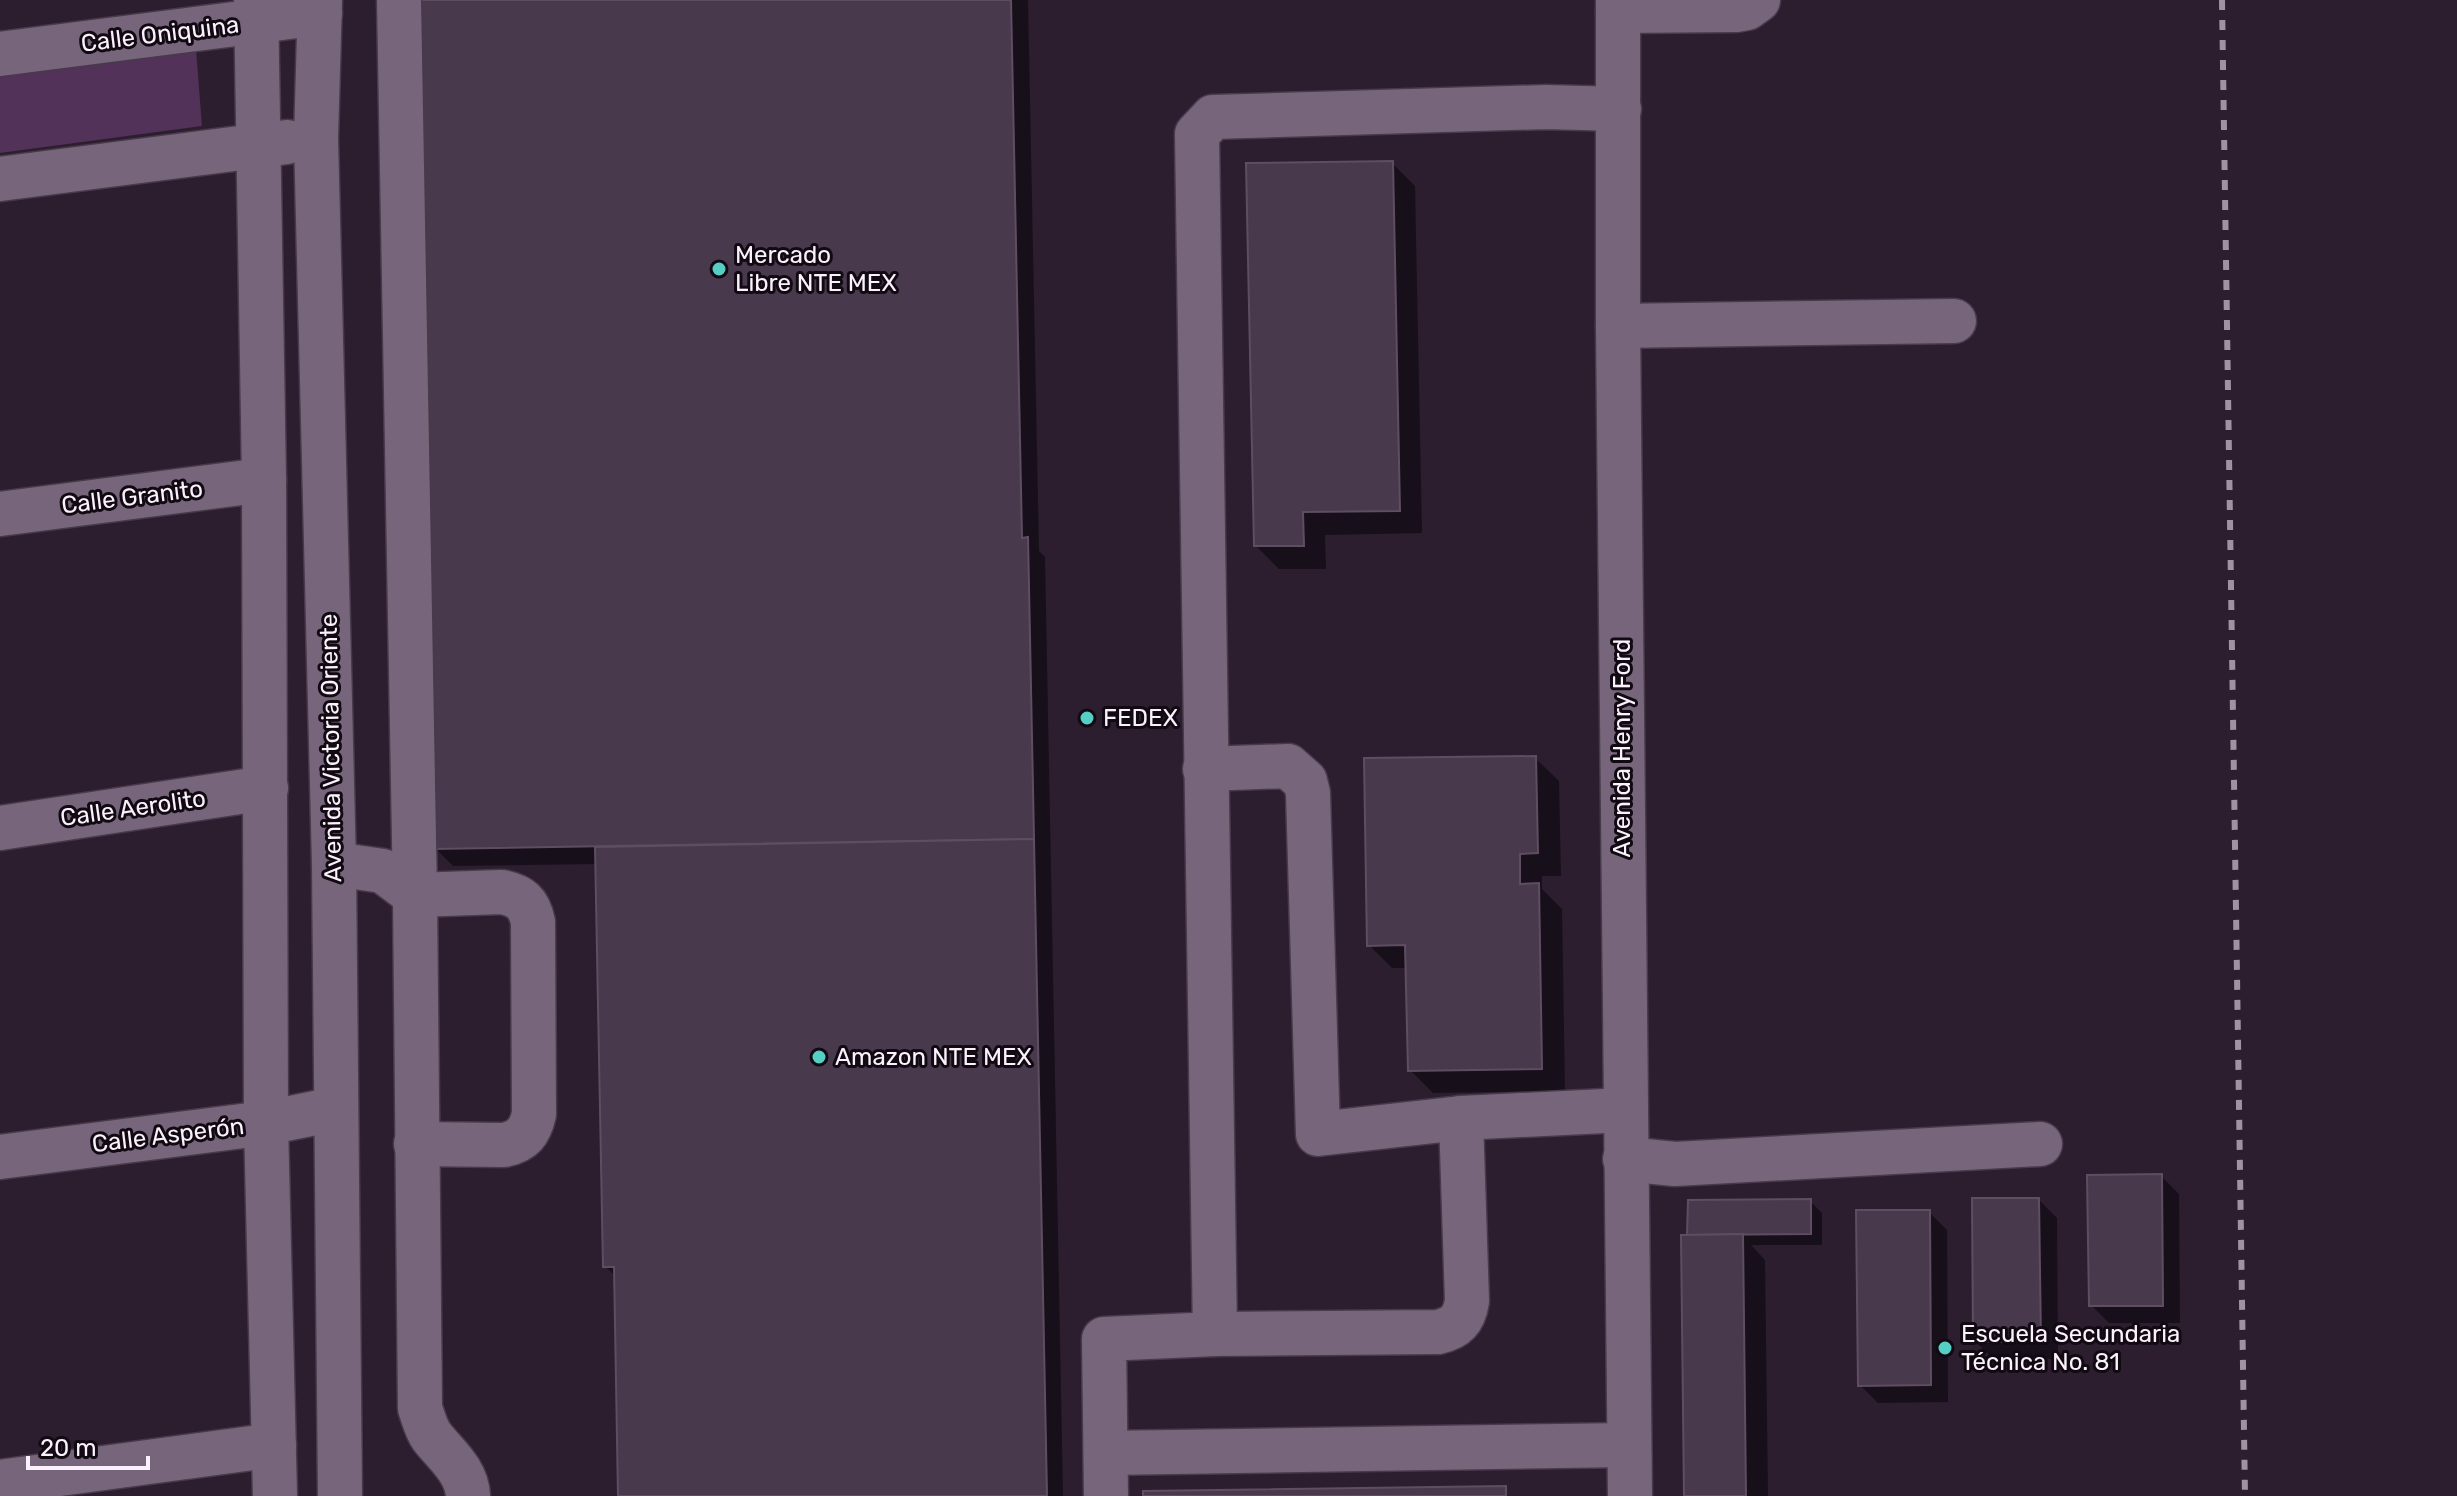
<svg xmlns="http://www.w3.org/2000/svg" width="2457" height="1496" viewBox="0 0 2457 1496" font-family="Rubik,sans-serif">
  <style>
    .green { fill: #523258 }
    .shadow { fill: #0007 }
    .building { fill: #49394c; stroke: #5f4e62; stroke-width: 2 }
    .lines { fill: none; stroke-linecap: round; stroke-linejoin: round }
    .minor-casing { stroke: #473a4a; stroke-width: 47 }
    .minor { stroke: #77667b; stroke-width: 44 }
    .rail { stroke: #9f93a1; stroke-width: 6; stroke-dasharray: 10 10; stroke-linecap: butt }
    .poi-dot { fill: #55cec4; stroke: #110a12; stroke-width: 3 }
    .labels { text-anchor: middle; stroke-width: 6; stroke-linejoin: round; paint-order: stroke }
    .street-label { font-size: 24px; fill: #fbf1fd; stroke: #110a12 }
    .poi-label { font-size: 24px; fill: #fbf1fd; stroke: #110a12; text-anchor: start }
  </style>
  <rect width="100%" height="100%" fill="#2c1d2f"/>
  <path class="green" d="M196 49 202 126 0 153V73Z"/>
  <g class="shadow">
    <path d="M419 0H1028L1039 551 1045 557 1063 1496H620L616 1277 605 1266 597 864 453 866 435 848Z"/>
    <path d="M1392 163 1415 186 1422 533 1325 535 1326 569H1279L1256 546Z"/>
    <path d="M1535 758 1559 781 1561 876H1542V889L1562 909 1565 1091 1433 1093 1410 1070 1407 968H1392L1369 945Z"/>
    <path d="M2161 1176 2179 1194 2180 1323H2109L2091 1305Z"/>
    <path d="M2039 1200 2057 1218 2058 1359H1993L1975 1341Z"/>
    <path d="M1810 1201 1822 1213V1245H1751L1765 1260 1768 1496H1686L1683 1237Z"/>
    <path d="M1929 1212 1947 1230 1948 1402 1878 1403 1860 1385Z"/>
  </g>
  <g class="building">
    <path d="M417 0H1011L1022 538 1028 537 1034 839 433 849Z"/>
    <path d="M1393 161 1400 511 1303 512 1304 546H1254L1246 163Z"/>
    <path d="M1536 756 1538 853 1520 854V884L1539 883 1542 1069 1408 1071 1405 945 1367 946 1364 758Z"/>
    <path d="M1034 839 1047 1496H618L614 1267H603L595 847Z"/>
    <path d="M2162 1174 2163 1306H2089L2087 1175Z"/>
    <path d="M1972 1198H2039L2041 1342H1973Z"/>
    <path d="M1811 1199V1234L1687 1235 1688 1200Z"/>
    <path d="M1856 1210H1930L1931 1385 1858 1386Z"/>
    <path d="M1743 1234 1746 1496H1684L1681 1235Z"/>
    <path d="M1506 1486V1496H1143V1491Z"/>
  </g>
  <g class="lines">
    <defs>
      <g id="minor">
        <path d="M256 0 264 480 266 1123 275 1496"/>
        <path d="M320 0 316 138 334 864 340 1496"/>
        <path d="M399 0 415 895 420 1408C423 1417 426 1429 432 1437 446 1455 467 1471 468 1496"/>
        <path d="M1618 0V326L1630 1496"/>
        <path d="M1618 11 1736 10 1747 8 1758 0"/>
        <path d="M0 54 320 13"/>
        <path d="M0 179 287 142"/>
        <path d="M1618 326 1954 321"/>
        <path d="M0 514 264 480"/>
        <path d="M1205 769 1288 766 1305 781 1308 793 1318 1134 1461 1118 1625 1110"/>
        <path d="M0 828 266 788"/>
        <path d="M334 864 383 871 415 895 502 892C521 896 529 903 533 922L534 1114C530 1132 523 1141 504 1145L416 1144"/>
        <path d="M0 1157 266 1123 335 1109"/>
        <path d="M1625 1159 1675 1164 2040 1144"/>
        <path d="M1215 1334 1438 1332C1456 1328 1464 1320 1467 1301L1461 1118"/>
        <path d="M1106 1453 1629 1445"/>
        <path d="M0 1482 274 1445"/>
        <path d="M1106 1496 1104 1339 1215 1334 1197 134 1213 117 1546 107 1619 109"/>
      </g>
    </defs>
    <use href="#minor" class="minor-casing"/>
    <use href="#minor" class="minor"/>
    <path class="rail" d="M2222 0 2245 1496"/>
  </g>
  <g class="poi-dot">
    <circle cx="719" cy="269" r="8"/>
    <circle cx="1087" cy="718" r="8"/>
    <circle cx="819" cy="1057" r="8"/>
    <circle cx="1945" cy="1348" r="8"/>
  </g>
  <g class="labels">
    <g class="street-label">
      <text transform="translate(160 34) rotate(-7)" y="8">Calle Oniquina</text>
      <text transform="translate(132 497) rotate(-7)" y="8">Calle Granito</text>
      <text transform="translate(331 748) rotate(-91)" y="8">Avenida Victoria Oriente</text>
      <text transform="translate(1622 748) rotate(-90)" y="8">Avenida Henry Ford</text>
      <text transform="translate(133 808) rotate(-8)" y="8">Calle Aerolito</text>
      <text transform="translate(168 1135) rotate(-7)" y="8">Calle Asperón</text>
    </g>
    <g class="poi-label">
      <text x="735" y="263">Mercado<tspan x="735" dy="28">Libre NTE MEX</tspan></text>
      <text x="1103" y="726">FEDEX</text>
      <text x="835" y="1065">Amazon NTE MEX</text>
      <text x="1961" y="1342">Escuela Secundaria<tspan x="1961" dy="28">Técnica No. 81</tspan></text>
    </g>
  </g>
  <path d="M28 1456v12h120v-12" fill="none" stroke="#fbf1fd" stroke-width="4"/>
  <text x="40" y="1456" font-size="24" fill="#fbf1fd" stroke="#110a12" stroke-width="6" paint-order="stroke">20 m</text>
</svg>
